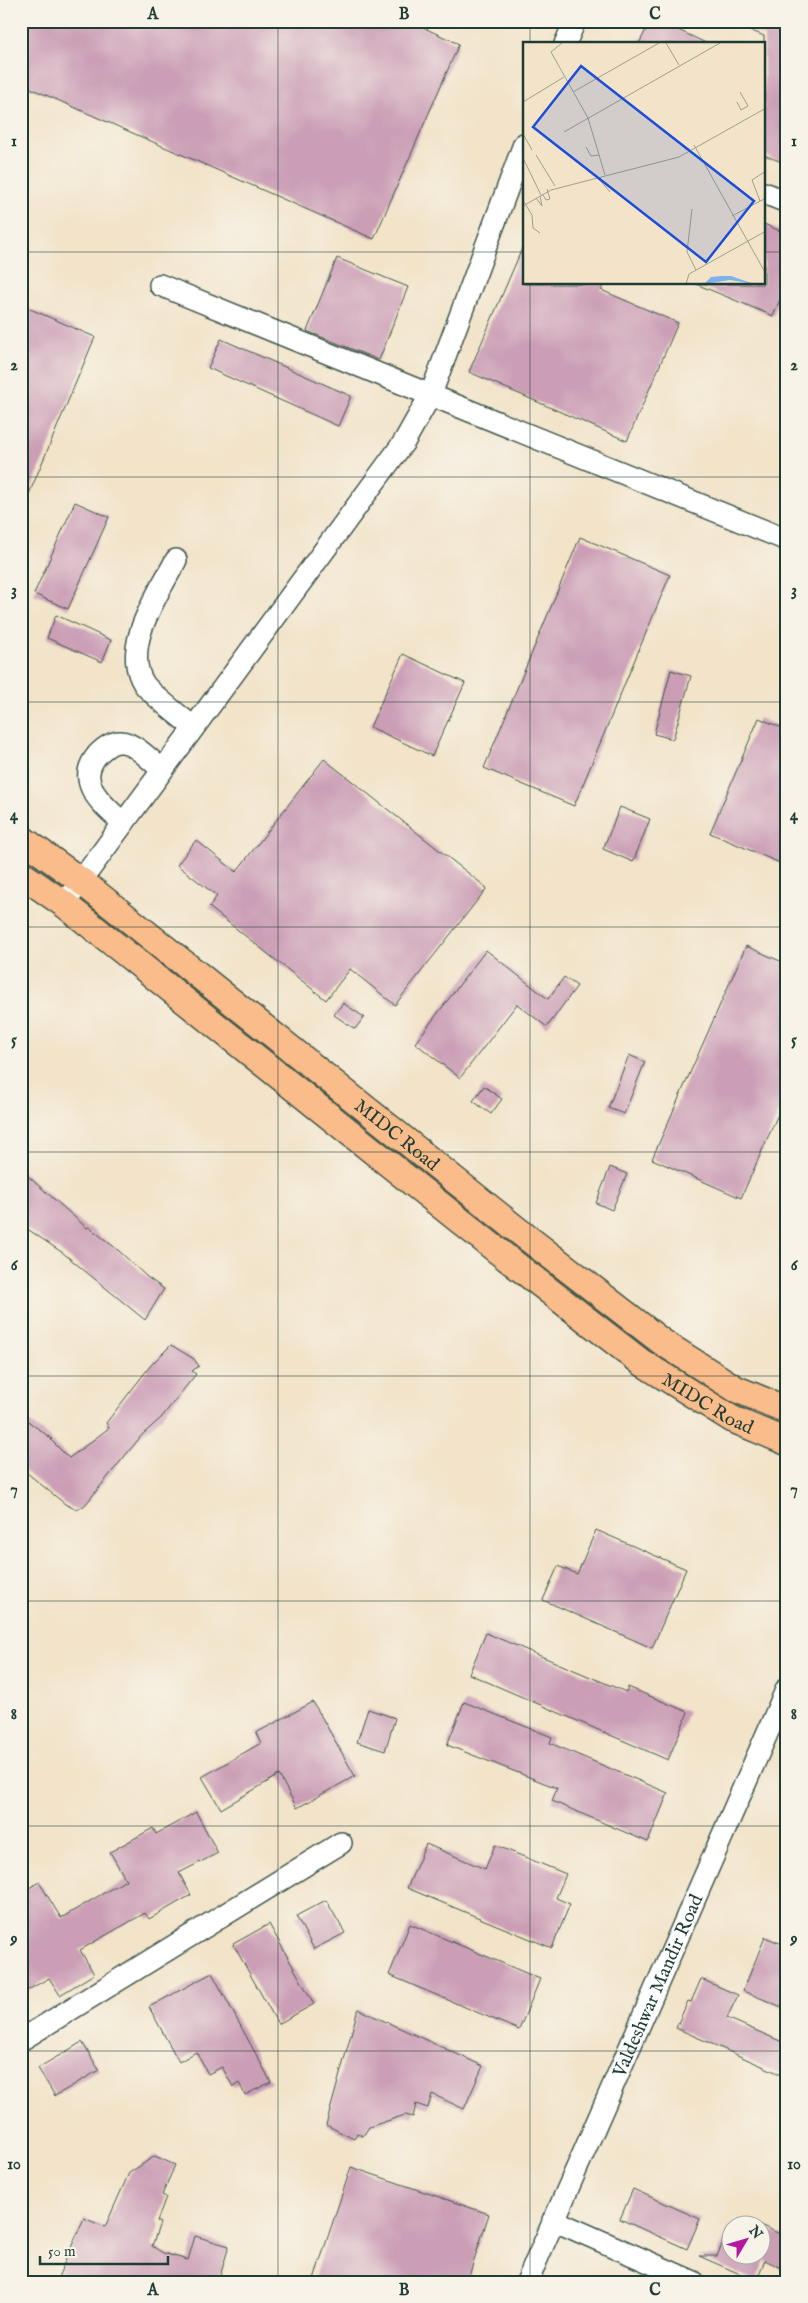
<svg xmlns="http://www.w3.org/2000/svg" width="808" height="2303" viewBox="0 0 808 2303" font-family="'IM FELL English',serif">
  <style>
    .building { fill: #cb9eb6 }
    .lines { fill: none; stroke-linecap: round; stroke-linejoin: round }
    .minor-casing { stroke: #3f564a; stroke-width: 24 }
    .major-casing { stroke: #3f564a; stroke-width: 29 }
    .minor { stroke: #fff; stroke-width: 21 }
    .major { stroke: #f9bc8a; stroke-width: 26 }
    .grid { fill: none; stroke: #1f3d34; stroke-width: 1; stroke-opacity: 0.55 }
    .labels { text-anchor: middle; stroke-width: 4.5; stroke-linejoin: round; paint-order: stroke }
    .street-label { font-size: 19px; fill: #1f3d34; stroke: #f7f3e8 }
    .inset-road { fill: none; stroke: #9ea18d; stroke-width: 1 }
    .view { fill: #1d4ed8; fill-opacity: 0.15; stroke: #1d4ed8; stroke-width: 2.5 }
    .inset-edge { fill: none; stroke: #1f3d34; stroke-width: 2.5 }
    .neatline { fill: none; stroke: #1f3d34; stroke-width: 2 }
    .grid-label { font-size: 16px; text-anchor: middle; font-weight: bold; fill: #1f3d34 }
  </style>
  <rect width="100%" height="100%" fill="#f7f3e8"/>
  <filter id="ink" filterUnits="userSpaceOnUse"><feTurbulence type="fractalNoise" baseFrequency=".02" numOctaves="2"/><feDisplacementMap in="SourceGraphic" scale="10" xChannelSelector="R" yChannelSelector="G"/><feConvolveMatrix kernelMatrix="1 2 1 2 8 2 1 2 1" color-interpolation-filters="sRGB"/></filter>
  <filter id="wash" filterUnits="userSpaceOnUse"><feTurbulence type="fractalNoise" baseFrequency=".0096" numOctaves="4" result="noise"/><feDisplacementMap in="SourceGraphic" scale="20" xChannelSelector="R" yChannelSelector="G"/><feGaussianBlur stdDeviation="1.12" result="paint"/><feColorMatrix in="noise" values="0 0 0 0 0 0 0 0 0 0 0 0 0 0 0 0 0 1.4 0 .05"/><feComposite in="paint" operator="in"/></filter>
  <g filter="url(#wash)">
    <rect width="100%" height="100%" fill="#f2e3c9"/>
    <g id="blocks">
      <g class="building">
        <path d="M21 21H409L459 44 374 239 21 84Z"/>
        <path d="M650 21H659L708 44H639Z"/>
        <path d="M787 21V164L764 155V36L730 22Z"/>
        <path d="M764 224 787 234V283L773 316 696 284H764Z"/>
        <path d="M524 244V284H604L601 290 678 323 627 441 469 372Z"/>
        <path d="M337 258 408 287 379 360 307 331Z"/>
        <path d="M21 305 95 337 21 513Z"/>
        <path d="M221 339 351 396 338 426 208 368Z"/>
        <path d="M75 502 109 517 68 609 34 594Z"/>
        <path d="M580 537 670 575 574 806 484 768Z"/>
        <path d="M56 615 111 640 102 662 47 638Z"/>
        <path d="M403 654 465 683 432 756 370 727Z"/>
        <path d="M671 670 691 676 673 739 654 734Z"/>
        <path d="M759 718 787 730V866L710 833Z"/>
        <path d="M324 759 487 888 395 1005 350 969 326 1000 209 907 217 896 177 865 196 840 236 872Z"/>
        <path d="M620 807 650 819 633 862 603 849Z"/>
        <path d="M746 946 787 964V1094L741 1198 652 1159Z"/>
        <path d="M486 950 548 999 564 977 577 986 547 1027 517 1004 460 1078 415 1043Z"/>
        <path d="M343 1003 364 1017 355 1029 334 1015Z"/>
        <path d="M629 1055 645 1062 624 1114 608 1108Z"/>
        <path d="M484 1086 502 1099 491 1114 473 1101Z"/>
        <path d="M610 1167 627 1174 612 1210 596 1203Z"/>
        <path d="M21 1170 87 1228 89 1227 118 1250 147 1277 164 1289 145 1320 63 1253 23 1226 26 1221 21 1216Z"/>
        <path d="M171 1345 194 1359 199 1366 192 1371 196 1374 161 1418 142 1435 85 1505 77 1510 65 1504 21 1468V1416L52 1439 51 1440 69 1458 109 1428 106 1423 123 1401 151 1365Z"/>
        <path d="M596 1530 686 1569 652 1648 543 1600 558 1566 577 1574Z"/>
        <path d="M486 1633 626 1692 628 1687 688 1712 668 1760 469 1674Z"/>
        <path d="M313 1702 355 1776 297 1808 279 1775 221 1809 202 1777 261 1743 256 1733Z"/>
        <path d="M464 1702 552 1737 550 1743 668 1793 648 1842 552 1801 557 1788 447 1745Z"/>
        <path d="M368 1709 395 1718 385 1751 357 1742Z"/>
        <path d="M196 1812 218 1853 179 1873 191 1895 149 1919 145 1913 80 1950 94 1974 60 1995 49 1978 21 1994V1893L39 1882 61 1918 126 1880 110 1852 153 1828 156 1834Z"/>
        <path d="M426 1844 485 1869 495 1845 566 1874 556 1898 570 1904 552 1948 407 1888Z"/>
        <path d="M326 1900 345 1933 314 1949 296 1916Z"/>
        <path d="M269 1924 314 2004 278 2024 233 1944Z"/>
        <path d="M410 1924 540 1979 519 2030 389 1975Z"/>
        <path d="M765 1937 787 1946V2009L743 1991Z"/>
        <path d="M212 1973 271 2082 245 2095 239 2083 233 2087 222 2067 208 2074 196 2052 179 2062 149 2007Z"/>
        <path d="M701 1979 738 1995 727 2018 787 2044V2077L676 2028 688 2001 691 2002Z"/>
        <path d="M358 2009 483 2066 464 2109 432 2094 428 2108 416 2104 413 2117 405 2115 369 2127 363 2136 357 2133 354 2139 326 2125Z"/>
        <path d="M82 2042 99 2070 55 2096 38 2068Z"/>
        <path d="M155 2156 175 2165 162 2195 166 2197 157 2221 160 2223 152 2246 163 2253 188 2260 195 2236 229 2246 218 2282H56L84 2218 105 2227 129 2173Z"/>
        <path d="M351 2167 489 2214 467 2282H313Z"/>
        <path d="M633 2189 700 2219 687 2249 620 2219Z"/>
        <path d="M760 2225 787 2237V2271L765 2260 756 2281 699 2256H717L730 2226V2256H760Z"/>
      </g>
    </g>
  </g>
  <g filter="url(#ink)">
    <use href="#blocks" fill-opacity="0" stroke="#3f564a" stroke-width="1"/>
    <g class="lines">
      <defs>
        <g id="minor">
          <path d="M565 44 575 21"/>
          <path d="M764 193 787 202"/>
          <path d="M160 285 787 540"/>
          <path d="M176 560C159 593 120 647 144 684 152 695 181 717 193 727"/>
          <path d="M123 823C102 804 74 782 98 754 104 748 112 741 121 742 133 742 153 762 162 770"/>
          <path d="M64 904 404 442 431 394 524 144"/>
          <path d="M21 2040 341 1843"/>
          <path d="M553 2220 694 2282"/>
          <path id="s1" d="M527 2282 787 1688"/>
        </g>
        <g id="major">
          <path id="s2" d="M21 838 81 881 516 1229 662 1342 736 1389 787 1410"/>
          <path id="s3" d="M21 874 64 904 499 1252 641 1362 732 1419 787 1442"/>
        </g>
      </defs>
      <use href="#minor" class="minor-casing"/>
      <use href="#major" class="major-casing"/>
      <use href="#minor" class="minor"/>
      <use href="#major" class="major"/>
    </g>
  </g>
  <path class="grid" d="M278 21V2282M530 21V44M21 252H524M764 252H787M530 284V2282M21 477H787M21 702H787M21 927H787M21 1152H787M21 1376H787M21 1601H787M21 1826H787M21 2051H787"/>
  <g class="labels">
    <g class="street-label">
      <text dy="7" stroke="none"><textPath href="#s2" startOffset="479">MIDC Road</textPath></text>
      <text dy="7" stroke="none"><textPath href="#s3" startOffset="868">MIDC Road</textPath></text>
      <text dy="7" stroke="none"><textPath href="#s1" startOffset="324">Valdeshwar Mandir Road</textPath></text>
    </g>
  </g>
  <g transform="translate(523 42)">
    <rect width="242" height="242" fill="#f2e3c9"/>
    <path d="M198 234H208L231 242 207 238 181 242 188 235Z" fill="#7fb2ec"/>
    <path class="inset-road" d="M39 1 28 10 65 76 82 133M143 1 156 23M50 50 136 1M0 60 41 35M214 60 218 68 225 64 217 50M41 90 197 1M0 92 9 108M171 103 243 232M63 105 68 114 76 113M13 113 32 144M0 116 18 153M75 136 87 150M20 153 23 158 27 157 24 147M13 156 19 164 17 154M237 159 229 138 243 129M1 160 9 173 10 186 17 191M0 164 28 148 156 115 243 66M169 167 164 210 173 228M209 174 243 156M163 242 166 232 243 189"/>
    <path class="view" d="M58 24 231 159 183 220 10 85Z"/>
    <rect width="242" height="242" class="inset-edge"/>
  </g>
  <rect width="808" height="2303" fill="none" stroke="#f7f3e8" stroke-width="55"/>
  <g transform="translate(746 2240) rotate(52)"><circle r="24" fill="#f7f3e8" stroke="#a1aaa0"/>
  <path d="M0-4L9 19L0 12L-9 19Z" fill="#b5179e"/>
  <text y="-8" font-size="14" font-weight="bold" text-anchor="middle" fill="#1f3d34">N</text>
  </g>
  <path d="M40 2256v8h128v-8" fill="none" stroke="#1f3d34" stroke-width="2.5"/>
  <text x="48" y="2256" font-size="15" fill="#1f3d34" stroke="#f7f3e8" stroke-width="4" paint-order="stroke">50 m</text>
  <rect x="28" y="28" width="752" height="2248" class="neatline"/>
  <g class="grid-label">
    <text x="153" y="19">A</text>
    <text x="404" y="19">B</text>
    <text x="655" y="19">C</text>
    <text x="14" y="146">1</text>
    <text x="794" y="146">1</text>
    <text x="14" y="370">2</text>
    <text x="794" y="370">2</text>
    <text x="14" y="595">3</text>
    <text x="794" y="595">3</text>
    <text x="14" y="820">4</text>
    <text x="794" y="820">4</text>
    <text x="14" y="1045">5</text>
    <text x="794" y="1045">5</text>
    <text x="14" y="1270">6</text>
    <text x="794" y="1270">6</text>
    <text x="14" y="1494">7</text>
    <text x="794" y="1494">7</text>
    <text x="14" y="1719">8</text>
    <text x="794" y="1719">8</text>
    <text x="14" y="1944">9</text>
    <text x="794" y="1944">9</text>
    <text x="14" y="2169">10</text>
    <text x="794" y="2169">10</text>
    <text x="153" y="2295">A</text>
    <text x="404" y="2295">B</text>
    <text x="655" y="2295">C</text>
  </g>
</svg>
